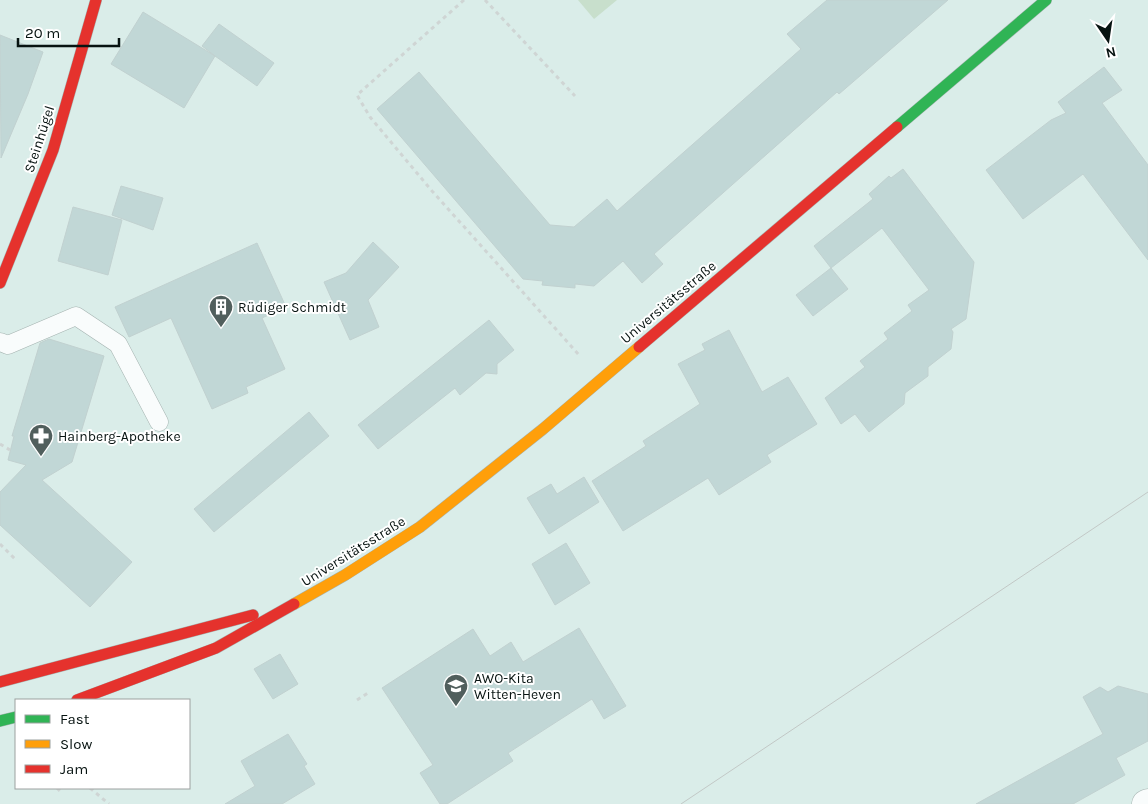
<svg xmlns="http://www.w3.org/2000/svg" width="1148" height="804" viewBox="0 0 1148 804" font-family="Karla,sans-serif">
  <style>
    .green { fill: #c8dfcc }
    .building { fill: #c1d7d6; stroke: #c1d1d0 }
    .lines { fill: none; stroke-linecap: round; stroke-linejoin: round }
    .lane-casing { stroke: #a5b3b0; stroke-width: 19 }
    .street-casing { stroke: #a5b3b0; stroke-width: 29 }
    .fast-casing { stroke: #a5b3b0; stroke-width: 12 }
    .slow-casing { stroke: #a5b3b0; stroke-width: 12 }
    .jam-casing { stroke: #a5b3b0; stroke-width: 12 }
    .path { stroke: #cfd5d4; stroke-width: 3; stroke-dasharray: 4 4; stroke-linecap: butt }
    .lane { stroke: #f9fcfc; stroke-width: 18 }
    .street { stroke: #f9fcfc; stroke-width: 28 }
    .fast { stroke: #30b455; stroke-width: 11 }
    .slow { stroke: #ff9f0a; stroke-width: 11 }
    .jam { stroke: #e5322d; stroke-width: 11 }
    .tram { stroke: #c2c8c6; stroke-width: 1 }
    .labels { text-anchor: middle; stroke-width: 4; stroke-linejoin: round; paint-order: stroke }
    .street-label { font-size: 14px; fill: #071311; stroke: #fff }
    .poi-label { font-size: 14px; fill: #071311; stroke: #fff; text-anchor: start }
  </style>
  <rect width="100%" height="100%" fill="#daede9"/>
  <path class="green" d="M578 0H617L594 19Z"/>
  <g class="building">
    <path d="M827 0H948L839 94 837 92 654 254 663 264 642 283 623 261 594 286 575 284V288L542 285 543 281 523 279 377 109 419 72 550 225 574 227 607 199 617 211 801 49 787 34Z"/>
    <path d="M143 12 215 56 202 46 219 24 274 63 257 86 215 56 184 108 111 64Z"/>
    <path d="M0 35 43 52 28 94 1 158Z"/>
    <path d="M1104 67 1122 90 1102 103 1148 165V260L1083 174 1023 219 986 170 1051 120 1066 113 1058 102Z"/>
    <path d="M903 169 974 262 966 319 951 329 953 332 951 349 928 367V376L905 393 904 404 869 432 855 414 841 424 825 398 865 367 860 361 888 339 884 333 912 311 908 305 929 290 882 228 831 268 848 289 813 316 796 295 831 268 814 246 873 199 869 194 889 176 891 178Z"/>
    <path d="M121 186 163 198 153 230 112 215Z"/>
    <path d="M73 207 122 220 108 275 58 261Z"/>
    <path d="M373 242 399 267 368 300 379 327 350 340 324 282 346 273Z"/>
    <path d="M257 243 286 307 262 318 285 369 246 387 248 393 212 409 171 318 129 337 115 307Z"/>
    <path d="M489 320 514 350 497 364V374L486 373 460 395 455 388 378 449 358 425Z"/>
    <path d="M729 330 762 392 788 377 817 424 767 455 771 462 719 495 708 478 623 531 592 481 646 446 643 441 700 404 678 364 705 350 702 344Z"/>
    <path d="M49 339 104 356 72 462 42 480 132 562 90 607 0 525V492L26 465 8 460 14 436H12L40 343Z"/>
    <path d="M309 412 329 436 214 532 194 509Z"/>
    <path d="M584 477 599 502 549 534 527 498 551 484 557 494Z"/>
    <path d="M566 543 590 583 555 605 532 564Z"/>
    <path d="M579 628 626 706 604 719 592 699 508 753 513 761 447 804H440L420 773 433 765 382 688 473 629 490 656 511 642 523 662Z"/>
    <path d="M280 654 298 684 273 699 254 669Z"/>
    <path d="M1118 686 1148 694V741L1116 758 1125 775 1073 804H976L1103 734 1083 697 1100 687 1108 692Z"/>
    <path d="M288 734 307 764 304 766 315 784 282 804H225L255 786 241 761Z"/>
  </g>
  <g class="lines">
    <defs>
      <path id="lane" d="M0 342 8 345 76 316 118 344 159 422"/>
      <path id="street" d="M1146 804 1148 803"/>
      <g id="fast">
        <path d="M897 127 1046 0"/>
        <path d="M0 721 16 717"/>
      </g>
      <path id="slow" d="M294 604 345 575 420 527 543 429 639 347"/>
      <g id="jam">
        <path d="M0 283 53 150 96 0"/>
        <path d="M639 347 897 127"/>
        <path d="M0 682 253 615"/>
        <path d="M77 700 216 648 294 604"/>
      </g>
    </defs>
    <use href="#lane" class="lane-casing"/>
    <use href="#street" class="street-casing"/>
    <use href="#fast" class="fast-casing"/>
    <use href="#slow" class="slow-casing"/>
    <use href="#jam" class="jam-casing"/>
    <g class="path">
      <path d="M464 0 357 95 370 117 432 191 580 356"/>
      <path d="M485 0 575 96"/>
      <path d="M0 444 10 450"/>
      <path d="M0 544 16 560"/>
      <path d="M357 700 368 693"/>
      <path d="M57 788 60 791"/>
      <path d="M90 788 109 804"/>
    </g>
    <use href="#lane" class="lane"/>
    <use href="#street" class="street"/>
    <use href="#fast" class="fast"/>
    <use href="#slow" class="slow"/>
    <use href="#jam" class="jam"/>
    <path class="tram" d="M681 804 1148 492"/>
  </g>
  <defs>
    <symbol id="building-pin" viewBox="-11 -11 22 30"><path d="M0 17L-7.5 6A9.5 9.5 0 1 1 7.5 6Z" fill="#515f5d" stroke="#fff"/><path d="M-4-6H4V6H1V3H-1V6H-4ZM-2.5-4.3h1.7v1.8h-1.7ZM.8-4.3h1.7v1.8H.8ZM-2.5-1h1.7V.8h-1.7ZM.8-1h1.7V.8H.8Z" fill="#fff"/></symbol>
    <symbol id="pharmacy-pin" viewBox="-11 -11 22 30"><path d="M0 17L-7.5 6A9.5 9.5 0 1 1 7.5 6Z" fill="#515f5d" stroke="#fff"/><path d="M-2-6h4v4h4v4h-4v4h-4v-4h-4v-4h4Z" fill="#fff"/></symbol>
    <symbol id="school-pin" viewBox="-11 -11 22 30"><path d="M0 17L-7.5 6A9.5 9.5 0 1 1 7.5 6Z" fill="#515f5d" stroke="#fff"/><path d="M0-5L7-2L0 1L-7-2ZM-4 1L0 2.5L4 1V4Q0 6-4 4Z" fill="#fff"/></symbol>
  </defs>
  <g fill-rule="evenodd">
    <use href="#building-pin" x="207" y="293" width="28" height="38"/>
    <use href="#pharmacy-pin" x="27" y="422" width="28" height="38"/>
    <use href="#school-pin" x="442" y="672" width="28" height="38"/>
  </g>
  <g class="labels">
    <g class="street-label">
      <text transform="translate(39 139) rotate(-72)" y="5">Steinhügel</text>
      <text transform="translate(668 302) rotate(-40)" y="5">Universitätsstraße</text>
      <text transform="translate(353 551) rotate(-32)" y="5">Universitätsstraße</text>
    </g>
    <g class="poi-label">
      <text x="238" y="312">Rüdiger Schmidt</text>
      <text x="58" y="441">Hainberg-Apotheke</text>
      <text x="474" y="683">AWO-Kita<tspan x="474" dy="16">Witten-Heven</tspan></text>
    </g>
  </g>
  <rect x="15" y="699" width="175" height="90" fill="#ffffff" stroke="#9ca1a0"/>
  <rect x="25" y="715" width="25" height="8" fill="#30b455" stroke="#9ca1a0"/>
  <text x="60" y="724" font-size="15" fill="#071311">Fast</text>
  <rect x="25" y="740" width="25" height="8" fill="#ff9f0a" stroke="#9ca1a0"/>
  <text x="60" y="749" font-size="15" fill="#071311">Slow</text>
  <rect x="25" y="765" width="25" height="8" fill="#e5322d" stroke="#9ca1a0"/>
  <text x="60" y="774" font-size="15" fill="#071311">Jam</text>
  <g transform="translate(1108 40) rotate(167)" stroke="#ffffff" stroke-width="4" paint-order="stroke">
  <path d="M0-4L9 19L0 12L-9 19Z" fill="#071311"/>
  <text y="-8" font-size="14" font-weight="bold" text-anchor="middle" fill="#071311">N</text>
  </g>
  <path d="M18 38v8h101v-8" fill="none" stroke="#071311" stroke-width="2.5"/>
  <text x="25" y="38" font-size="15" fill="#071311" stroke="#ffffff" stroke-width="4" paint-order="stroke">20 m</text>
</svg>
